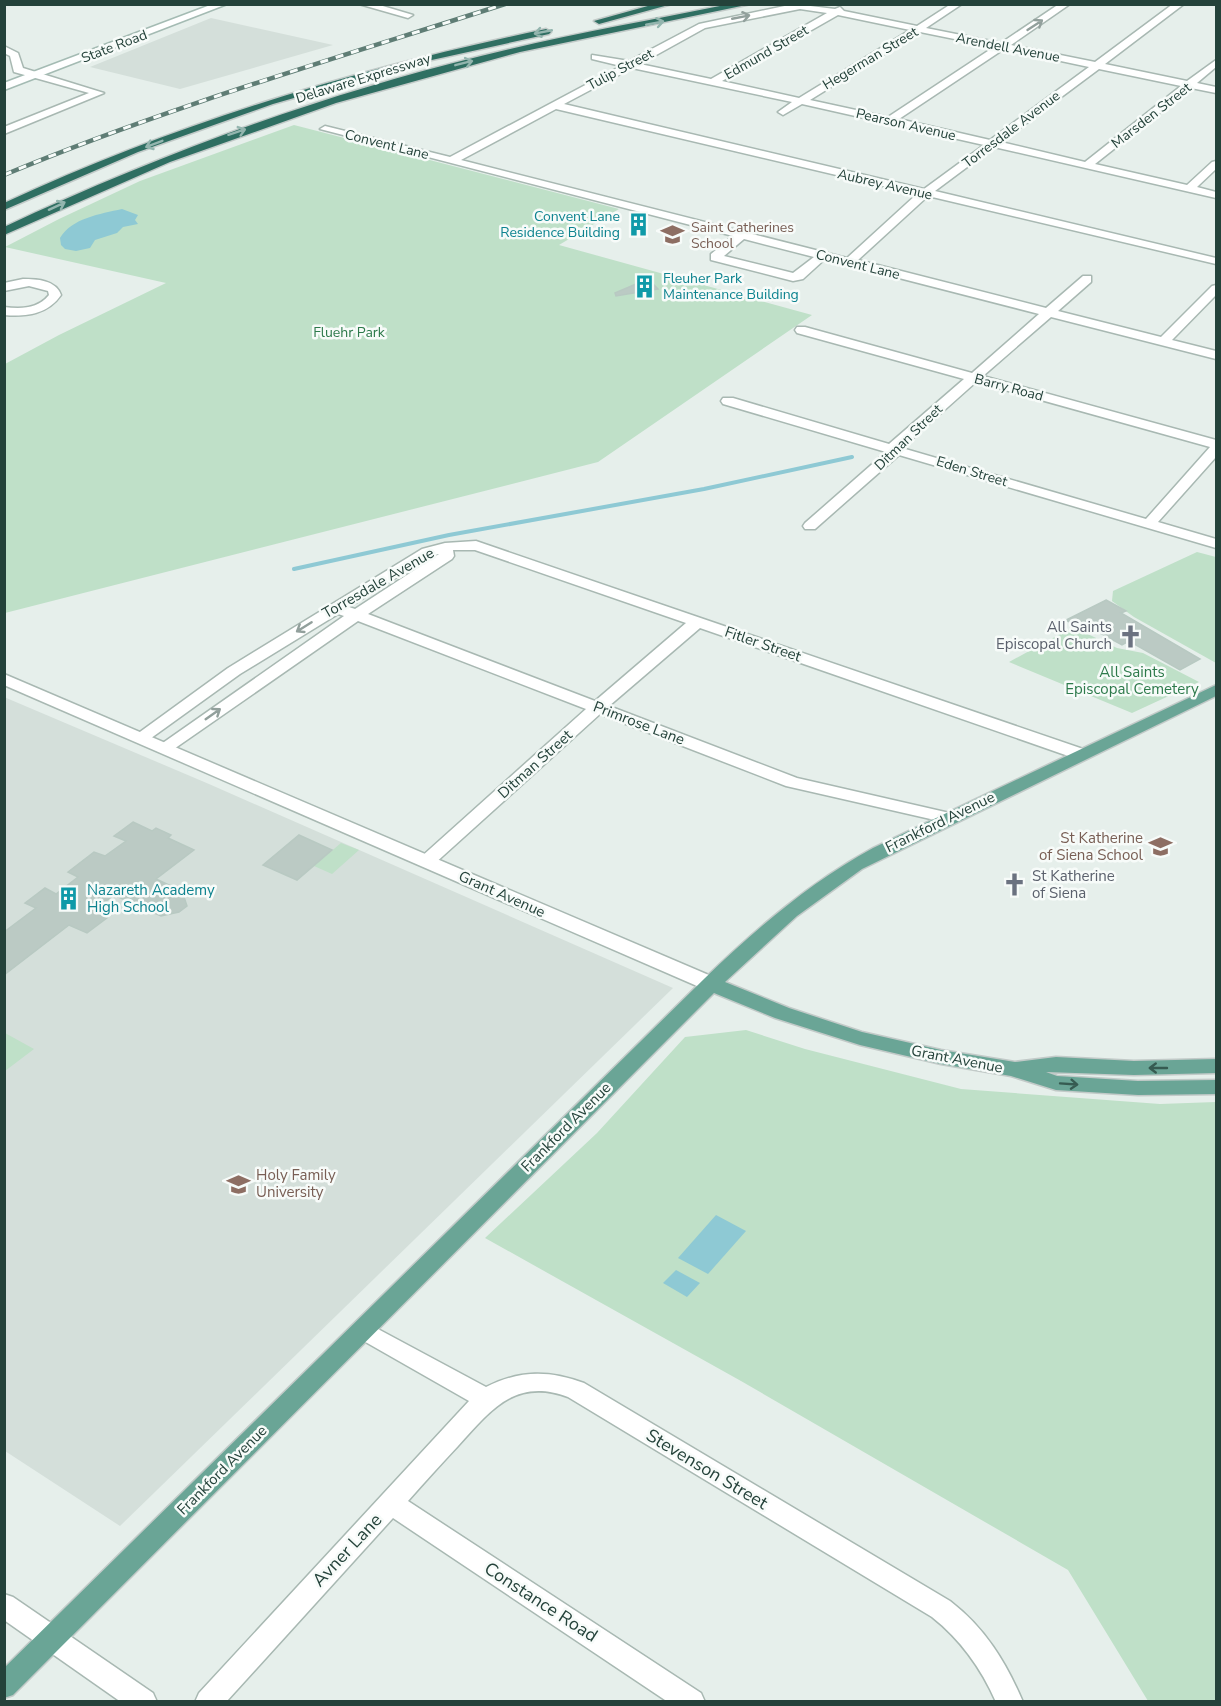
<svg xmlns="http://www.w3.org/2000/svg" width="1221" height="1706" viewBox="0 0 1221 1706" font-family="'Nunito Sans',sans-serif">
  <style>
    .built { fill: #d4dfda }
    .green { fill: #bfe0c8 }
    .water { fill: #8ec9d4 }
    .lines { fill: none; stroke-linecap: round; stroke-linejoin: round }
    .stream { stroke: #8ec9d4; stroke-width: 4 }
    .building { fill: #bbcac4; stroke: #b8c9c2; stroke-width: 1.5 }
    .minor-casing { stroke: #a8b8b2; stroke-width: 3 }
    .tertiary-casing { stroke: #a8b8b2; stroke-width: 3 }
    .secondary-casing { stroke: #a4bbb3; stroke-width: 3 }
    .primary-casing { stroke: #c2cac8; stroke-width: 3 }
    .motorway-casing { stroke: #c2cac8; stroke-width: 3 }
    .minor { fill: #fff; fill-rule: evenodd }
    .tertiary { fill: #fff; fill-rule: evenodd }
    .secondary { fill: #fff; fill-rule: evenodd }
    .primary { fill: #6aa596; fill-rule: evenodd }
    .motorway { fill: #2f6f62; fill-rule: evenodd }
    .rail-casing { stroke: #5f7d75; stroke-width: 4.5 }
    .rail { stroke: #f7fbf9; stroke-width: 3; stroke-dasharray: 8; stroke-linecap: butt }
    .oneway { stroke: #92a09c }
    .oneway2 { stroke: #93b5ae }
    .oneway3 { stroke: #365b51 }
    .labels { text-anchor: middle; stroke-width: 5; stroke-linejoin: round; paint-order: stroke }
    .far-street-label { font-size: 14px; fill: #24423a; stroke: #f7fbf9 }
    .far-culture-label { font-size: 14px; fill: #0d838f; stroke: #f7fbf9; text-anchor: end }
    .far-education-label { font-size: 14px; fill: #785e54; stroke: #f7fbf9; text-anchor: start }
    .far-park-label { font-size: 14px; fill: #2d7a4b; stroke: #f7fbf9 }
    .street-label { font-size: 15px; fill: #24423a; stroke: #f7fbf9 }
    .worship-label { font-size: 15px; fill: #5b616d; stroke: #f7fbf9; text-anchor: end }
    .park-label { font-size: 15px; fill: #2d7a4b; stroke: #f7fbf9 }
    .education-label { font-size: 15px; fill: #785e54; stroke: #f7fbf9; text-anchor: end }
    .culture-label { font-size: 15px; fill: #0d838f; stroke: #f7fbf9; text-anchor: start }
    .near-street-label { font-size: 18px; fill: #24423a; stroke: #f7fbf9 }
  </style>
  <rect width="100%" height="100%" fill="#e6efeb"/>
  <g class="built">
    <path d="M211 18 333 45 180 89 90 67Z"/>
    <path d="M4 697 209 784 673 988 120 1526 5 1451Z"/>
  </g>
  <g class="green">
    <path d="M294 125 619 209 559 245 812 315 598 462 5 613V364L59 335 166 283 5 247 59 219 140 181Z"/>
    <path d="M1197 552 1216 557V663L1134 617 1112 601 1113 591Z"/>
    <path d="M1073 627 1117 648 1143 653 1199 682 1132 713 1009 662Z"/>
    <path d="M341 843 359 850 332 874 314 866Z"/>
    <path d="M746 1030 805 1049 961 1089 1160 1104 1216 1102V1701H1148L1068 1570 741 1381 485 1238 597 1133 685 1037Z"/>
    <path d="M5 1033 34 1049 5 1071Z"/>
  </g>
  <g class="water">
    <path d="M122 209 138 215 135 220 138 224 123 227 117 233 95 240 90 248 76 251 65 249 61 245 60 238C72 218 100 214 122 209Z"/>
    <path d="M716 1215 746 1231 708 1274 678 1258Z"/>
    <path d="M676 1270 700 1283 687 1297 663 1283Z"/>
  </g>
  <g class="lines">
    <path class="stream" d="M294 569 449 535 704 489 852 457"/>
  </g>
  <g class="building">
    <path d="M648 279 658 289 616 296 615 293Z"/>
    <path d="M1106 600 1126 611 1121 613 1200 659 1180 670 1129 641 1122 645 1091 628 1085 631 1066 620Z"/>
    <path d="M133 822 152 831 156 828 171 835 168 838 194 850 156 879 188 894 184 897 187 906 179 912 161 916 114 895 93 911 107 918 87 933 69 925 4 975V932L36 908 25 903 45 888 56 894 78 877 68 872 94 852 105 856 126 841 114 836Z"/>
    <path d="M299 835 332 850 297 880 263 865Z"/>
  </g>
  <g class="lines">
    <defs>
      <g id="minor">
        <path d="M359 4H376L413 15 408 18Z"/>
        <path d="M794 4 835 9 840 7 844 11 917 26 951 4H962L926 28 1001 43 1059 4H1070L1011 45 1095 62 1173 4H1184L1105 64 1187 81 1216 60V67L1197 83 1216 87V93L1191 88 1095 164 1187 185 1212 162 1216 161V169L1197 187 1216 192V198L994 147 935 191 1216 258V264L928 196 858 260 1046 308 1083 276H1091V282L1058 311 1161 337 1212 286 1216 285V295L1172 340 1216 351V359L1051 317 983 376 1216 440V457L1158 522 1216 539V548L899 455 815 529H805L803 526 805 523 886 452 723 404 721 401 723 398H733L889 444 964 379 797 333 795 330 797 327H805L972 373 1039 314 825 259 803 279 793 281 711 260V254L733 236 320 129 325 126 450 157 621 66 592 59V55L629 61 699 24ZM800 9 827 13 711 79 640 64 705 28ZM838 15 910 30 799 98 722 81ZM920 32 994 47 888 117 810 100ZM1004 49 1089 67 990 140 899 119ZM632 68 792 102 778 112 783 115 802 104 984 145 924 189 564 104ZM1099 69 1181 86 1085 162 1001 142ZM556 109 917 194 847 258 461 160ZM744 239 814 257 793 273 724 256ZM976 382 1210 447 1146 519 902 448Z"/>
        <path d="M4 46 18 53 23 68 104 93 4 134V127L89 93 14 72 10 56 4 53Z"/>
        <path d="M23 279C37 279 56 280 61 295 48 314 27 317 4 315V307C21 309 38 309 49 295L48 291 29 286 4 291V283Z"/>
        <path d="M476 541 1086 750 1088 754 1086 758H1074L700 628 609 706 797 778 954 814 957 818 954 822 948 823 786 786 600 714 433 865H421L418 861 421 857 586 709 358 621 171 751H159L157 747 344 616 338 614 240 674 147 741H135L133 737 228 668 422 549 445 543ZM453 550H475L686 623 595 701 368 614 452 559 454 556ZM439 554 355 609 349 607 432 555Z"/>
        <path d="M363 1321 486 1387C520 1370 549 1370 584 1383L950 1601C985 1628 1006 1662 1023 1702H996C981 1668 961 1640 932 1617L568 1397C515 1377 490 1411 458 1446 441 1464 424 1483 408 1501L701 1693 705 1702H668L393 1518 226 1702H195L199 1693 469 1401 355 1336 352 1330 355 1324Z"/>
        <path d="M4 1594 13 1597 153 1693 157 1702H121L4 1620Z"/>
      </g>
      <path id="tertiary" d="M4 674 718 979 721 984 718 989 711 991 704 989 4 685Z"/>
      <path id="secondary" d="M213 4H227L4 90V83Z"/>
      <path id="primary" d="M1216 685V696L862 869 797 916 725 982 789 1008 862 1032 941 1050 1015 1062 1056 1057 1134 1061 1216 1059V1073L1134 1075 1046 1072 1057 1076 1138 1081 1216 1080V1094L1138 1095 1056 1090 1011 1076 941 1064 860 1045 775 1018 714 993 13 1695 4 1698V1668L704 979C756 929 809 883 873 848Z"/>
      <g id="motorway">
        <path d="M655 4H672L599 24 594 21Z"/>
        <path d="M730 4H751L520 52 336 103 170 162 4 235V227C158 155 317 96 481 56 564 35 647 21 730 4Z"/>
        <path d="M546 29 551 32 549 34 409 65 273 104 138 152 4 210V203C181 121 356 69 546 29Z"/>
      </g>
    </defs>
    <use href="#minor" class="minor-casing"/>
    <use href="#tertiary" class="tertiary-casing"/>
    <use href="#secondary" class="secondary-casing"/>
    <use href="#primary" class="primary-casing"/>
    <use href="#motorway" class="motorway-casing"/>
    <use href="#minor" class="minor"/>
    <use href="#tertiary" class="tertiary"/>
    <use href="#secondary" class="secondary"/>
    <use href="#primary" class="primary"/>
    <use href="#motorway" class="motorway"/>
    <defs>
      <path id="rail" d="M4 175C167 107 337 58 505 4"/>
    </defs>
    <use href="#rail" class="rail-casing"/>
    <use href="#rail" class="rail"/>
  </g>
  <defs><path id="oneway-shaft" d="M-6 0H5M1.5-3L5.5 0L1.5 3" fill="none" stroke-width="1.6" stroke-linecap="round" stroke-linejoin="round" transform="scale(1.5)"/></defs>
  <g class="oneway">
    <use href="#oneway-shaft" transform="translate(741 17) rotate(-11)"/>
    <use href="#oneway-shaft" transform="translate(1035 25) rotate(-33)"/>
    <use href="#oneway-shaft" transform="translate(304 627) rotate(148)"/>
    <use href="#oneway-shaft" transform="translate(213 714) rotate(-35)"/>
  </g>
  <g class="oneway2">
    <use href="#oneway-shaft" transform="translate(655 23) rotate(-11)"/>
    <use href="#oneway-shaft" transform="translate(543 32) rotate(169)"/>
    <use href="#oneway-shaft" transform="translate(464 63) rotate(-14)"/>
    <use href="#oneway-shaft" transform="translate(237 132) rotate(-18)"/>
    <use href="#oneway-shaft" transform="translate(154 144) rotate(159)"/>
    <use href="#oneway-shaft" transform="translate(57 206) rotate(-25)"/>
  </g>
  <g class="oneway3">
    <use href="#oneway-shaft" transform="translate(1158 1068) rotate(-180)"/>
    <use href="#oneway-shaft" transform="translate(1069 1084) rotate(4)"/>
  </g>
  <defs>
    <symbol id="building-bare" viewBox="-9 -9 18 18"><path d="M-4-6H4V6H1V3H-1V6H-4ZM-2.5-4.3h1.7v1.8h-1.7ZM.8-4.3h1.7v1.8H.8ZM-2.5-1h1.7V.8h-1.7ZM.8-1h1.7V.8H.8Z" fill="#0f9aa8" stroke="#f7fbf9" stroke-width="2.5" paint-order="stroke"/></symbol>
    <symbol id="school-bare" viewBox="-9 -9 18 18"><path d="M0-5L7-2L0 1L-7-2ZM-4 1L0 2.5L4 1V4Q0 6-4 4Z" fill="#8d6e63" stroke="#f7fbf9" stroke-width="2.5" paint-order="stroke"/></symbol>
    <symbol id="church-bare" viewBox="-9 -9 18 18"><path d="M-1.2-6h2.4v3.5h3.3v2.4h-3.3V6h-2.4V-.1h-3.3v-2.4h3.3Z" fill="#6b7280" stroke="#f7fbf9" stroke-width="2.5" paint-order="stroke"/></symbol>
    <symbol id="university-bare" viewBox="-9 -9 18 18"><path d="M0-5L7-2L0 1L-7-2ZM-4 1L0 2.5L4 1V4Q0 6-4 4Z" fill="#8d6e63" stroke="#f7fbf9" stroke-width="2.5" paint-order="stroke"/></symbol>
  </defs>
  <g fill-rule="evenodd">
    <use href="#building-bare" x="622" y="208" width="33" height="33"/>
    <use href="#school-bare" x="656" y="218" width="33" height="33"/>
    <use href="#building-bare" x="628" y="270" width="33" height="33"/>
    <use href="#church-bare" x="1114" y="620" width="33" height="33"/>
    <use href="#school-bare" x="1144" y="830" width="33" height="33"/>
    <use href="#church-bare" x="998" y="868" width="33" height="33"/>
    <use href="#building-bare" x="52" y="882" width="33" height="33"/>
    <use href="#university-bare" x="222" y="1168" width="33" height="33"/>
  </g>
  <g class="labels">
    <g class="far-street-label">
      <text transform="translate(114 46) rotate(-21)" y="5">State Road</text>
      <text transform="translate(1008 47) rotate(11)" y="5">Arendell Avenue</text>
      <text transform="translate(766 52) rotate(-30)" y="5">Edmund Street</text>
      <text transform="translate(870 58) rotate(-31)" y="5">Hegerman Street</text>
      <text transform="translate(620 69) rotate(-28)" y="5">Tulip Street</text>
      <text transform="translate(363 78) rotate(-17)" y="5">Delaware Expressway</text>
      <text transform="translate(1151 115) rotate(-38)" y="5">Marsden Street</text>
      <text transform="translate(906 124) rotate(13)" y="5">Pearson Avenue</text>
      <text transform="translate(1011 129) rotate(-37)" y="5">Torresdale Avenue</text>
      <text transform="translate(387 144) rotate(14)" y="5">Convent Lane</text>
      <text transform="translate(885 184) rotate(13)" y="5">Aubrey Avenue</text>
      <text transform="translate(858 264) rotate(14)" y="5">Convent Lane</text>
      <text transform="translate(1009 387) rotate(15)" y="5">Barry Road</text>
      <text transform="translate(908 437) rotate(-44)" y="5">Ditman Street</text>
      <text transform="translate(972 471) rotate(17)" y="5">Eden Street</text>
    </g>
    <g class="far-culture-label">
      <text x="620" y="221">Convent Lane<tspan x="620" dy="16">Residence Building</tspan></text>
      <text x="663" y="283" text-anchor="start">Fleuher Park<tspan x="663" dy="16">Maintenance Building</tspan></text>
    </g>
    <g class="far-education-label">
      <text x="691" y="232">Saint Catherines<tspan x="691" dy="16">School</tspan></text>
    </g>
    <g class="far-park-label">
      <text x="349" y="337">Fluehr Park</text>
    </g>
    <g class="street-label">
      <text transform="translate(378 583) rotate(-30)" y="5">Torresdale Avenue</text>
      <text transform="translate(763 644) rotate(19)" y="5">Fitler Street</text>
      <text transform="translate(639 723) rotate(21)" y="5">Primrose Lane</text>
      <text transform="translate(535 764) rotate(-42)" y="5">Ditman Street</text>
      <text transform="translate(940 822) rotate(-26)" y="5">Frankford Avenue</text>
      <text transform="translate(502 894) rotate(24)" y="5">Grant Avenue</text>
      <text transform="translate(957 1059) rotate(11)" y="5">Grant Avenue</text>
      <text transform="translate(566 1127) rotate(-45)" y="5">Frankford Avenue</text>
      <text transform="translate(222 1470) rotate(-45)" y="5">Frankford Avenue</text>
    </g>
    <g class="worship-label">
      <text x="1112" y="632">All Saints<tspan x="1112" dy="17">Episcopal Church</tspan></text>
      <text x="1032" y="881" text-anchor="start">St Katherine<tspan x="1032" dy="17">of Siena</tspan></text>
    </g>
    <g class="park-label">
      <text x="1132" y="677">All Saints<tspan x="1132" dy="17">Episcopal Cemetery</tspan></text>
    </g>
    <g class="education-label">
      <text x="1143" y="843">St Katherine<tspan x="1143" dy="17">of Siena School</tspan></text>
      <text x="256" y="1180" text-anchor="start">Holy Family<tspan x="256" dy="17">University</tspan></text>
    </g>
    <g class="culture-label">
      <text x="87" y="895">Nazareth Academy<tspan x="87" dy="17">High School</tspan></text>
    </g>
    <g class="near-street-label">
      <text transform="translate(707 1469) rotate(31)" y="6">Stevenson Street</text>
      <text transform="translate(347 1550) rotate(-47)" y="6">Avner Lane</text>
      <text transform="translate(541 1602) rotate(33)" y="6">Constance Road</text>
    </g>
  </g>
  <rect width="1221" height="1706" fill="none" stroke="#24423a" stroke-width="12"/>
</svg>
